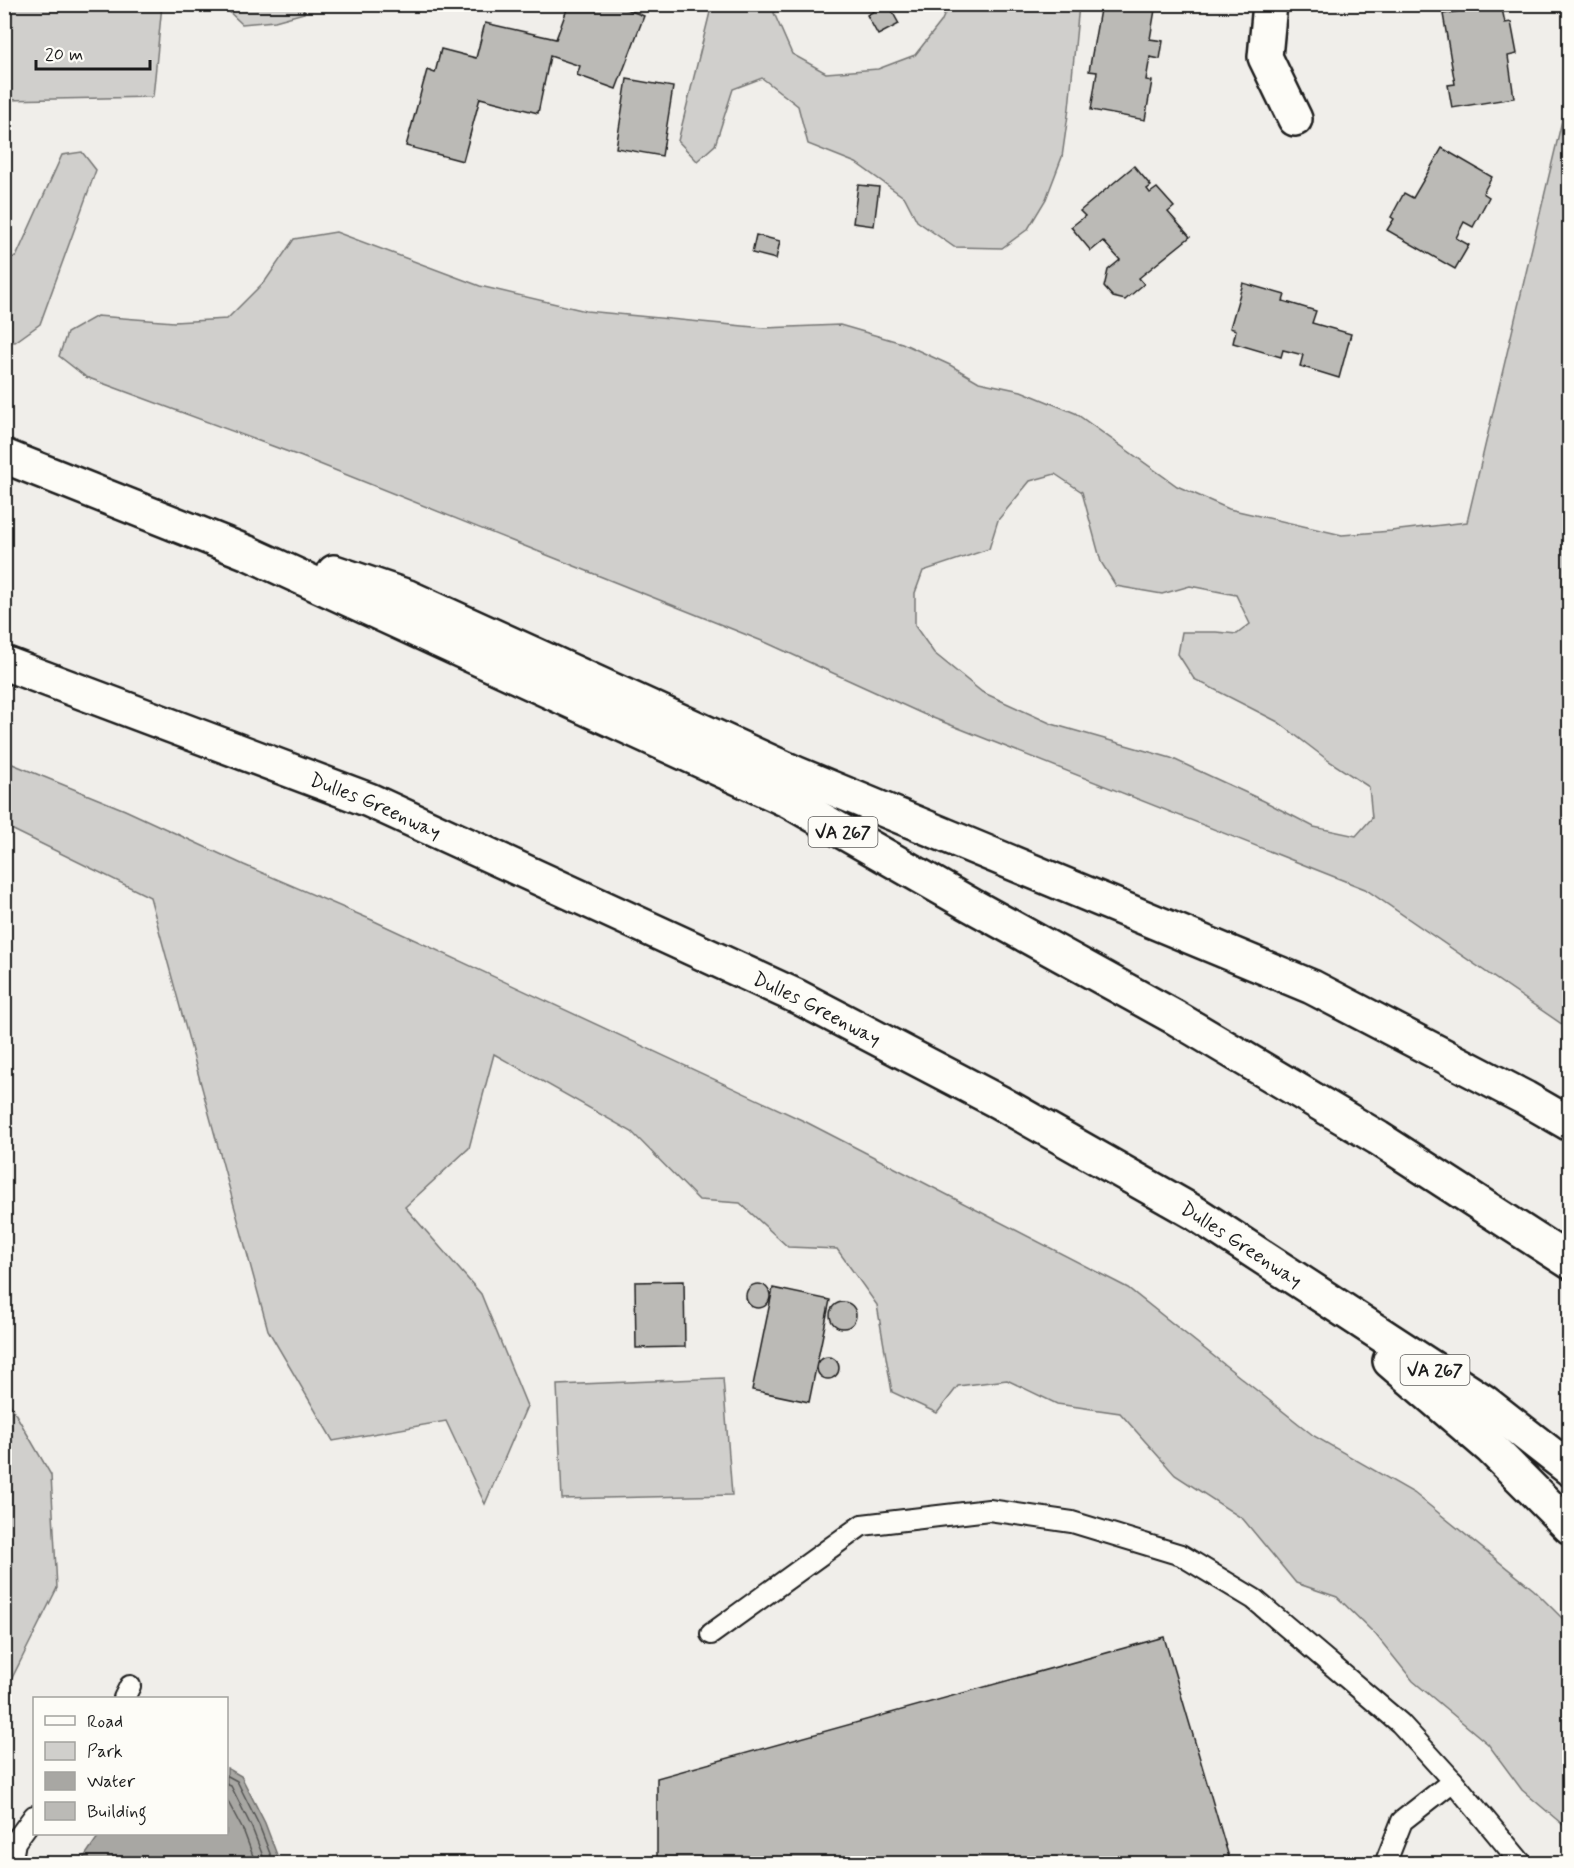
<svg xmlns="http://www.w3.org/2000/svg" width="1574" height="1868" viewBox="0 0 1574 1868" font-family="Mynerve,sans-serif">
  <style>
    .green { fill: #d0cfcc; stroke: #767674; stroke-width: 1.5; fill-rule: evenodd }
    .water { fill: #a8a7a3; stroke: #706f6d; stroke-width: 1.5 }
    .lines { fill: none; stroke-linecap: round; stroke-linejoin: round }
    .shore { stroke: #545452; stroke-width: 1.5 }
    .building { fill: #bbbab6; stroke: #1c1c1c; stroke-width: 1.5 }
    .lane-casing { stroke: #1c1c1c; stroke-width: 24 }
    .street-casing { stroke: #1c1c1c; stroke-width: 38 }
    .highway-casing { stroke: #1c1c1c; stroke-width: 38 }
    .lane { stroke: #fdfcf7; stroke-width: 20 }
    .street { stroke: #fdfcf7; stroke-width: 33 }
    .highway { stroke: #fdfcf7; stroke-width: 33 }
    .labels { text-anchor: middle; stroke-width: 4.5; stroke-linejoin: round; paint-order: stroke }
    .shield { fill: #fdfcf7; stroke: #605f5e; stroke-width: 1.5 }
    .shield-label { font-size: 18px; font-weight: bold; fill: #1c1c1c }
    .street-label { font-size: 20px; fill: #1c1c1c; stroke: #fdfcf7 }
  </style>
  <rect width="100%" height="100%" fill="#f0eeea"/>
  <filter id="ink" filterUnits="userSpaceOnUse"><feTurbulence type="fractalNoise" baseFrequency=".0167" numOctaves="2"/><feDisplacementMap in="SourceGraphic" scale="12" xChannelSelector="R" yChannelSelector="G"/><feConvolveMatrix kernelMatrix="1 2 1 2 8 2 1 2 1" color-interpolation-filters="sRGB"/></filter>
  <g filter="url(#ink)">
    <g class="green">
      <path d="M712 4 774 5V13L792 54 826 73 878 69 915 55 941 22 949 5H1079L1069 108 1062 157 1046 199 1028 229 1002 248 954 247 917 221 905 198 856 163 808 144 798 106 762 78 733 89 715 145 697 161 678 141Z"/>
      <path d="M4 5H162L153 97 5 100Z"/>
      <path d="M222 5H303L304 13 275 21 242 24Z"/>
      <path d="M1569 91V1029L1365 889 923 714 767 643 302 457 86 377 59 356 67 333 97 316 174 322 227 319 266 280 294 239 336 232 480 286 586 311 764 328 840 325 902 343 950 365 979 382 1021 391 1075 413 1177 486 1229 509 1342 535 1391 531 1467 522ZM1055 474 1082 492 1101 562 1116 586 1162 594 1190 586 1236 595 1250 624 1237 634 1216 632H1182L1178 654 1194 679 1278 722 1329 761 1369 787 1372 818 1356 836 1314 827 1264 801 1171 758 1052 724 982 692 934 653 915 626V593L923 571 989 549 998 520 1030 481Z"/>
      <path d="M82 152 96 170 40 324 15 342 5 341V258L16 257 62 155Z"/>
      <path d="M5 761 125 810 244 865 372 920 806 1122 1128 1288 1314 1436 1414 1493 1534 1590 1569 1625V1830L1522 1790 1488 1744 1413 1681 1376 1635 1337 1597 1296 1583 1243 1519 1175 1475 1120 1413 1057 1404 1007 1380 958 1386 937 1413 892 1392 877 1305 837 1249 788 1247 740 1203 699 1200 632 1132 494 1054 469 1148 405 1207 481 1294 527 1406 485 1504 446 1421 333 1441 268 1330 150 897 5 826Z"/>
      <path d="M723 1378 732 1495 562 1499 557 1385Z"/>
      <path d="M4 1394 51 1475 57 1588 5 1692Z"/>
    </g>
    <path class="water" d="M227 1768 241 1776 265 1823 280 1863H80L100 1834H226Z"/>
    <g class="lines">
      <g class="shore">
        <path d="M226 1775 237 1781 259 1825 274 1864"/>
        <path d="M226 1784 231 1786 252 1828 266 1864"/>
        <path d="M226 1798 244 1832 256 1864"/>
      </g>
    </g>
    <g class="building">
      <path d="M569 4H613L644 16 616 89 577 75 580 66 550 56 538 113 480 98 463 161 406 146 427 70 435 73 441 49 476 58 485 23 556 39Z"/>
      <path d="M886 4H888L899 24 878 35 867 15Z"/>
      <path d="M1101 4 1122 7V4H1156L1150 39 1163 41 1160 59 1150 57 1146 80 1152 81 1145 120 1091 110 1097 72 1089 71Z"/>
      <path d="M1501 4 1505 23 1511 22 1517 54 1508 56 1514 98 1452 108 1448 85 1455 84 1443 14Z"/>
      <path d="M627 79 673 87 662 156 616 148Z"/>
      <path d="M1442 148 1492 177 1483 193 1489 197 1473 227 1464 222 1456 238 1469 245 1455 269 1387 230 1394 219 1391 217 1404 193 1413 198Z"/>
      <path d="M1134 166 1151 186 1147 189 1150 193 1157 188 1174 207 1168 212 1190 237 1139 278 1144 284 1125 300 1113 297 1104 287 1108 270 1120 260 1103 241 1091 251 1071 227 1085 216 1080 211Z"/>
      <path d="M858 185 879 187 874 226 853 223Z"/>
      <path d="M756 235 780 241 776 259 752 253Z"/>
      <path d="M1243 283 1285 295 1283 301 1316 311 1312 323 1351 334 1339 378 1300 366 1303 355 1283 350 1281 357 1233 343 1236 330 1230 328Z"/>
      <path d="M684 1281 685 1347 636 1348 635 1282Z"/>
      <circle cx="758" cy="1296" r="12"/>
      <path d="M773 1288 830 1300 809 1402 752 1390Z"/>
      <circle cx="843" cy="1315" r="13"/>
      <circle cx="828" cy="1368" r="11"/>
      <path d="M1164 1637 1231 1864H657V1778Z"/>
    </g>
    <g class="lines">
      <defs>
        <g id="lane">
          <path d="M711 1634 862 1525 989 1510 1072 1522 1181 1555 1254 1599 1400 1723 1453 1781 1402 1821 1385 1864"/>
          <path d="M124 1698 130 1686"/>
          <path d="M1453 1781 1522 1864"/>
          <path d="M11 1864 15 1842 34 1816"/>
        </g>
        <path id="street" d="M1270 4 1265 57 1295 119"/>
        <g id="highway">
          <path d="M4 456 248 553 789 801 971 905 1176 1018 1378 1138 1570 1262"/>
          <path d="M334 572 408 597 795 773 1312 987 1525 1098 1570 1124"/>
          <path id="s1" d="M4 663 369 800 798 997 999 1102 1195 1213 1483 1401 1570 1469"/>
          <path d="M1390 1361 1491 1448 1570 1527"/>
        </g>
      </defs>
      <use href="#lane" class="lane-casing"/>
      <use href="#street" class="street-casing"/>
      <use href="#highway" class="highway-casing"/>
      <use href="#lane" class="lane"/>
      <use href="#street" class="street"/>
      <use href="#highway" class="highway"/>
    </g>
  </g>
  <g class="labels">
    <g class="shield">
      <rect x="808.5" y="817" width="69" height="30" rx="4.5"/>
      <rect x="1400.5" y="1355" width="69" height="30" rx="4.5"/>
    </g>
    <g class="shield-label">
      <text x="843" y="838">VA 267</text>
      <text x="1435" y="1376">VA 267</text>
    </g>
    <g class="street-label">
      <text dy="7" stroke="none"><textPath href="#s1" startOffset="398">Dulles Greenway</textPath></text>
      <text dy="7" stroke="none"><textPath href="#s1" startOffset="884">Dulles Greenway</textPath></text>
      <text dy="7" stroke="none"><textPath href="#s1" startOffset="1370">Dulles Greenway</textPath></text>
    </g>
  </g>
  <rect width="1574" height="1868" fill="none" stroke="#fdfcf7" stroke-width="24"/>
  <rect x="12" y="12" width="1550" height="1844" fill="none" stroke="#1c1c1c" stroke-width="2" filter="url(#ink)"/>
  <rect x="33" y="1697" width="195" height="138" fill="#fdfcf7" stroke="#a3a29f" stroke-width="1.5"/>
  <rect x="45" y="1716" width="30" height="9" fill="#fdfcf7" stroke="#a3a29f" stroke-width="1.5"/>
  <text x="87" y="1727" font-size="18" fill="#1c1c1c">Road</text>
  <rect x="45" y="1742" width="30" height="18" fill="#d0cfcc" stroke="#a3a29f" stroke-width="1.5"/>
  <text x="87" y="1757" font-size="18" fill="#1c1c1c">Park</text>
  <rect x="45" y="1772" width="30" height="18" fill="#a8a7a3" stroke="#a3a29f" stroke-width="1.5"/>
  <text x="87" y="1787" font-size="18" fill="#1c1c1c">Water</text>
  <rect x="45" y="1802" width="30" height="18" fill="#bbbab6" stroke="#a3a29f" stroke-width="1.5"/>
  <text x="87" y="1817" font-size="18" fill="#1c1c1c">Building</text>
  <path d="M36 60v9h114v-9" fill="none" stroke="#1c1c1c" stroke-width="3"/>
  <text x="45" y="60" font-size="18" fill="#1c1c1c" stroke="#fdfcf7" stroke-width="4.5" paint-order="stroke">20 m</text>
</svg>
